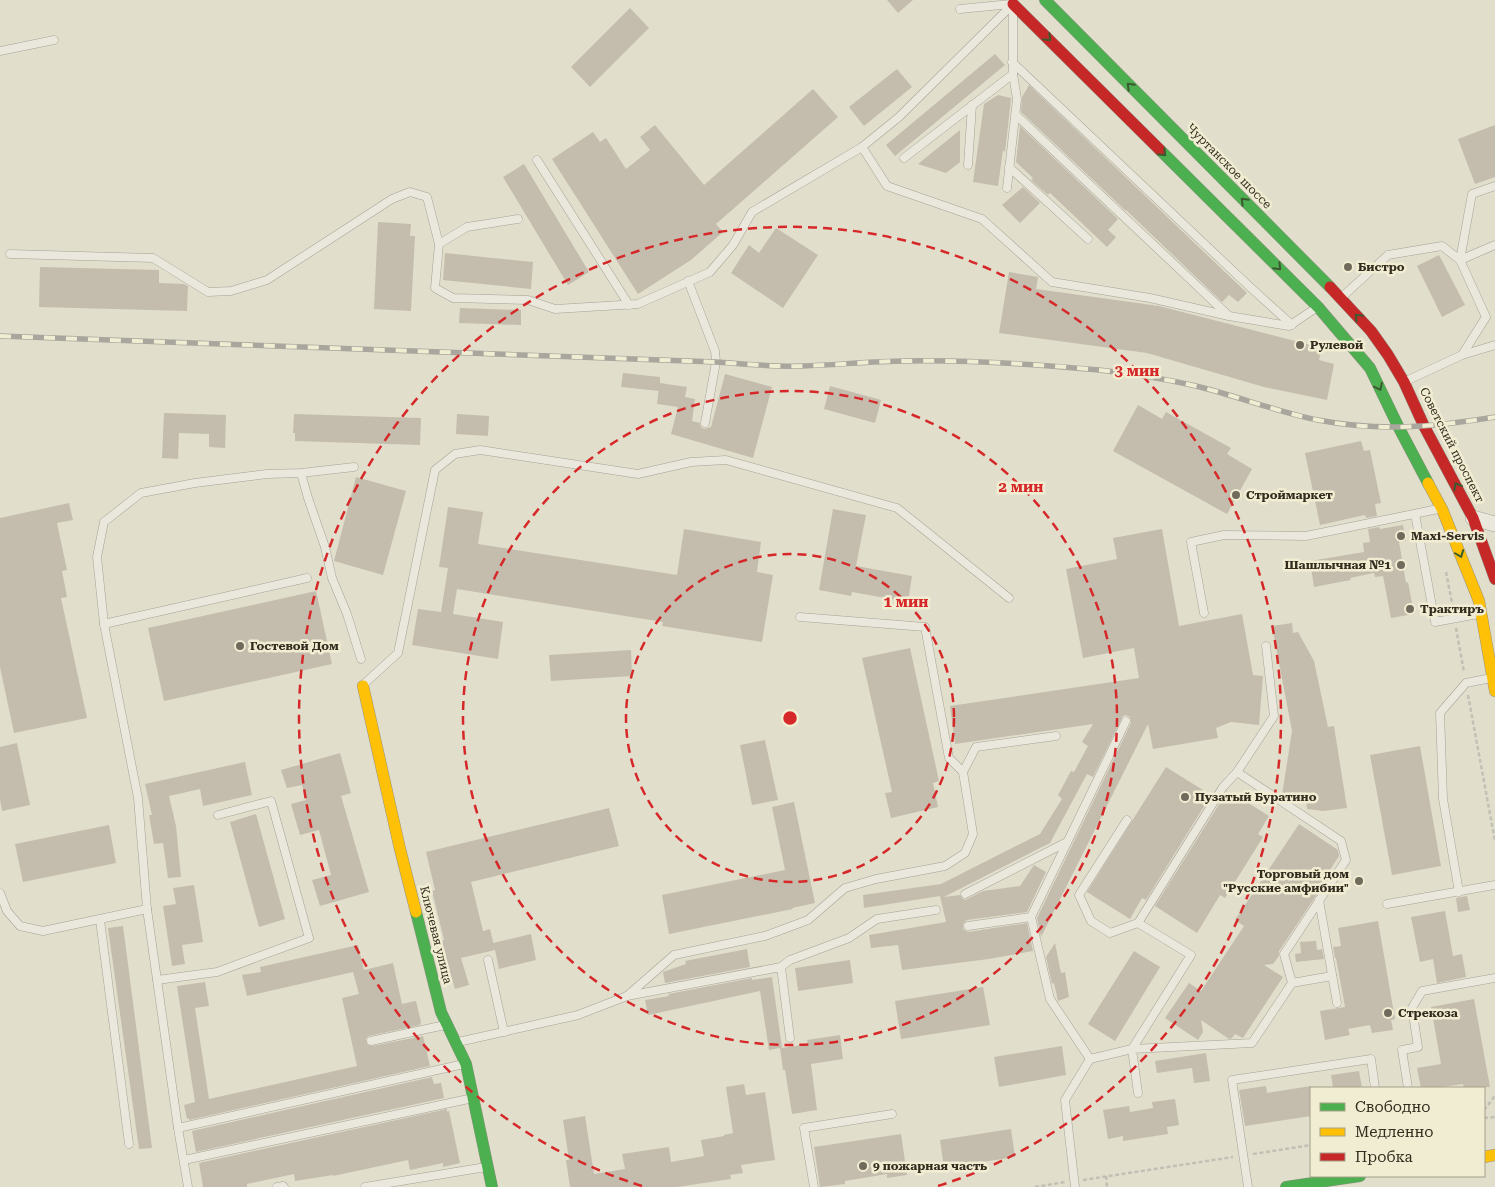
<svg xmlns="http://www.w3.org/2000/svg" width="1495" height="1187" viewBox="0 0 1495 1187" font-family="'Roboto Serif',serif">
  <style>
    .building { fill: #c4bdad }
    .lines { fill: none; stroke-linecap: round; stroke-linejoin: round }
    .lane-casing { stroke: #a6a295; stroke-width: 9 }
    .street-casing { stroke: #a6a295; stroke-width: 16 }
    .fast-casing { stroke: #959285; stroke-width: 12 }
    .slow-casing { stroke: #959285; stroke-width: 12 }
    .jam-casing { stroke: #959285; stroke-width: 12 }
    .path { stroke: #c2bfb4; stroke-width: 2.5; stroke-dasharray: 4 2.5; stroke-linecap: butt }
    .lane { stroke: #eae7dd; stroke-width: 8 }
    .street { stroke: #eae7dd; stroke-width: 15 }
    .fast { stroke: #4caf50; stroke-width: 11 }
    .slow { stroke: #ffc107; stroke-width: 11 }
    .jam { stroke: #c62828; stroke-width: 11 }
    .rail-casing { stroke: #a9a79d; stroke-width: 5.5 }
    .rail { stroke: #f1edd2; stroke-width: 4; stroke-dasharray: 11; stroke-linecap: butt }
    .oneway { stroke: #3c5a30 }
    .ring { fill: none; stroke: #d62828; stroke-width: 2.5; stroke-dasharray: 9 6 }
    .poi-dot { fill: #706a5c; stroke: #f1edd2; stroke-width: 2 }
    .labels { text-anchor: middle; stroke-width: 5; stroke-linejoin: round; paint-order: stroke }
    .street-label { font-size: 12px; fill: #332c1f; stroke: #f1edd2 }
    .poi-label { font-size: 12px; font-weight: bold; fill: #332c1f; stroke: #f1edd2; text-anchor: start }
    .centre { fill: #d62828; stroke: #f1edd2; stroke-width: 2.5 }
    .ring-label { font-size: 15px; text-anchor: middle; font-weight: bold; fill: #d62828; stroke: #f1edd2; stroke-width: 5; stroke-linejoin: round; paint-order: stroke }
  </style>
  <rect width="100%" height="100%" fill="#e1decc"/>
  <g class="building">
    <path d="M887 0H913L898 13Z"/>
    <path d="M630 8 649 28 590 87 571 67Z"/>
    <path d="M995 54 1005 65 895 156 886 145Z"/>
    <path d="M897 69 912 87 864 126 849 107Z"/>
    <path d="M1029 85 1247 293 1238 302 1229 295 1222 302 1126 210V211L1021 112 1022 97Z"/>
    <path d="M813 89 838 117 716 224 723 232 691 260 638 294 552 159 593 132 600 142 606 138 626 169 650 150 640 137 655 125 704 185Z"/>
    <path d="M998 95 1011 98V99L1005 152 1003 150 998 186 973 182 984 104Z"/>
    <path d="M1495 125V177L1475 184 1458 139Z"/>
    <path d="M1020 126 1118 219 1108 230 1116 237 1107 247 1050 193 1048 195 1031 180 1033 178 1016 162Z"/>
    <path d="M960 130V162L946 173 918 164Z"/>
    <path d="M524 164 589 272 568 285 503 177Z"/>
    <path d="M1023 187 1040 203 1020 223 1002 205Z"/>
    <path d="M378 222 411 224 410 236H415L411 311 374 309Z"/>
    <path d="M776 228 818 255 783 308 731 273 749 245 759 253Z"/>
    <path d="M445 253 533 262 531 289 443 280Z"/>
    <path d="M1439 255 1465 305 1442 317 1417 266Z"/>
    <path d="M40 267 159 270V283L184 284 188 286 187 311 39 307Z"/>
    <path d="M1009 272 1038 277 1036 289 1159 306 1322 348 1319 360 1334 364 1327 400 1264 387 1147 353 999 333Z"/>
    <path d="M460 308 521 310V325L459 323Z"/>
    <path d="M623 373 660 377V383L687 387 685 397 695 399 692 421 700 423 701 427 704 429 711 427 725 374 772 387 753 458 671 434 678 407 657 404 659 386V391L621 387Z"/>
    <path d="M830 386 881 400 875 423 824 409Z"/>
    <path d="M1138 405 1162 419 1166 412 1231 448 1227 454 1252 469 1227 514 1113 451Z"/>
    <path d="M164 413 226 415 225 448 209 447V434L179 433 178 459 162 458Z"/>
    <path d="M294 414 421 418 420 445 295 441V433H293Z"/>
    <path d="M457 414 489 416 488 436 456 434Z"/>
    <path d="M1361 441 1364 451 1370 450 1381 503 1375 504 1377 516 1366 518 1365 515 1320 525 1305 453Z"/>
    <path d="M356 477 406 491 383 575 334 561Z"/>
    <path d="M69 503 73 520 57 523 67 570 62 571 67 597 61 598 87 718 14 733 0 667V518Z"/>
    <path d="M448 507 483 512 478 544 677 575 684 529 761 542 757 572 773 575 762 642 662 626 663 622 457 589 453 614 503 622 498 659 412 645 418 609 441 612 448 568 439 567Z"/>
    <path d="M833 509 866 515 856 566 912 576 908 602 852 592 851 596 819 590Z"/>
    <path d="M1403 525 1406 541 1399 542 1406 583 1408 582 1414 614 1391 618 1383 576 1375 577 1374 573 1350 578 1351 580 1314 587 1310 561 1364 552 1363 543 1370 542 1368 529 1379 527 1380 529Z"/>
    <path d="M1162 529 1179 626 1242 614 1253 675 1263 676 1259 725 1231 722 1216 728 1218 738 1153 749 1148 724 1041 937 1037 918 1131 723 1130 717 1126 715 1123 716 1093 777 1087 774 1050 843 944 897 960 895 962 898 965 900 983 891 1020 886 1034 865 1046 872 1027 912 967 920 963 924V929L968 932 1027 923 1033 951 989 959 902 970 898 945 871 948 869 935 946 922 940 896 864 908 863 895 941 884 1040 834 1062 799 1058 795 1071 771 1074 772 1088 746 1082 742 1093 724 955 744 950 706 1139 678 1134 648 1083 658 1066 569 1117 559 1113 538Z"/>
    <path d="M316 591 332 664 164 701 148 628Z"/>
    <path d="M1292 623 1293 633 1298 632 1314 661 1328 727 1334 726 1347 808 1323 811 1307 809 1306 801 1285 797 1282 795 1292 731 1272 626Z"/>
    <path d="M910 648 939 781 933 783 938 807 891 818 885 793 892 792 862 658Z"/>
    <path d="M631 650 632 676 551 681 549 655Z"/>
    <path d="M765 740 778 800 752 805 740 745Z"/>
    <path d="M17 743 30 805 2 811 0 799V747Z"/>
    <path d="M1420 746 1441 866 1392 875 1370 755Z"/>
    <path d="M340 753 351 793 341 796 369 892 320 906 312 880 331 875 319 830 300 835 291 804 306 800 302 785 287 788 281 770Z"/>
    <path d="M245 762 252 795 203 806 200 789 169 796 176 826 181 877 168 878 163 843 154 844 149 815H152L145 784Z"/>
    <path d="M1166 767 1211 795 1146 900 1142 898 1130 919 1087 892Z"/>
    <path d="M1231 792 1269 816 1258 834 1263 837 1225 898 1220 895 1197 933 1155 906 1221 801 1224 803Z"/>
    <path d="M794 802 815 903 792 908 793 909 669 934 662 895 785 870 772 807Z"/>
    <path d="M609 808 619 846 471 882 483 931 490 929 494 946 493 943 531 934 536 960 499 969 495 950 461 958 469 985 455 989 441 941 444 940 432 891 435 890 426 852Z"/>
    <path d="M256 814 285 919 259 927 230 822Z"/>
    <path d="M1299 824 1338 850 1339 856 1330 870 1332 872 1279 951V956L1273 964 1264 965 1283 977 1243 1038 1235 1034 1232 1038 1229 1039 1201 1020 1203 1032 1198 1040 1165 1018 1189 983 1201 991 1244 926 1235 920Z"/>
    <path d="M109 825 116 863 23 882 15 844Z"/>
    <path d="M194 885 203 942 182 945 185 964 172 966 163 906 176 904 173 888Z"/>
    <path d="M1467 896 1470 910 1458 912 1456 898Z"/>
    <path d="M1445 911 1453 956 1462 954 1466 977 1437 983 1433 959 1420 962 1411 917Z"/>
    <path d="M1378 921 1395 1019 1391 1020 1393 1030 1372 1033 1370 1025 1348 1029 1350 1035 1325 1040 1320 1011 1345 1007 1336 958H1335L1333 947 1341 946 1338 928Z"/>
    <path d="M123 926 152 1148 139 1149 108 928Z"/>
    <path d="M1316 941 1317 950 1322 949 1324 959 1296 962 1295 954 1301 953 1300 942Z"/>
    <path d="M1055 943 1061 973 1065 972 1069 997 1058 1001 1054 983 1052 984 1046 957Z"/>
    <path d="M358 945 364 970 393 963 402 1004 416 1001 421 1022 420 1025 369 1036 366 1039 367 1044 372 1046 423 1036 430 1066 189 1120V1118L187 1119 184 1105 195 1102 177 986 205 982 209 1006 195 1008 209 1099 357 1066 342 998 359 994 353 972 247 996 242 975 261 972 260 967Z"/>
    <path d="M747 949 750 967 665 983 663 972 686 964 685 961Z"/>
    <path d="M1134 951 1160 967 1115 1041 1088 1024Z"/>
    <path d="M850 960 853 983 798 991 795 968Z"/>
    <path d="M772 977 782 1048 808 1044 807 1040 840 1035 843 1059 811 1064 817 1110 792 1114 785 1070H783L780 1048 769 1050 760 991 648 1015 645 1000 669 996 668 994 752 978V980Z"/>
    <path d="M983 987 990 1025 901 1039 895 1001Z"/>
    <path d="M1474 999 1490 1087 1464 1088 1463 1084 1436 1088H1421L1417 1068 1441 1064 1431 1007Z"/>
    <path d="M1062 1046 1066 1075 999 1087 994 1057Z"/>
    <path d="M1206 1053 1210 1081 1194 1083 1192 1068 1157 1073 1155 1061Z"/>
    <path d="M1359 1071 1362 1088H1333L1331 1075Z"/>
    <path d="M432 1077 434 1084 441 1083 444 1098 196 1152 192 1131Z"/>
    <path d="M744 1084 746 1095 765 1092 775 1160 741 1165 743 1173 730 1175 731 1179 677 1187H570L566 1160H569L563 1120 585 1116 594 1174 625 1169 622 1154 669 1147 671 1162 704 1156 701 1140 724 1136V1135L733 1133 726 1087Z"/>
    <path d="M1266 1086 1267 1093 1311 1086V1116L1245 1126 1239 1090Z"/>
    <path d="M1175 1099 1179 1125 1167 1127 1168 1134 1123 1141V1136L1108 1139 1103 1110 1129 1106 1130 1112 1153 1108 1152 1102Z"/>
    <path d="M447 1109V1112L449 1111 460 1163 443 1167V1163L410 1170 408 1160 333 1176V1175L295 1181 294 1174 247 1184V1187H203L199 1163Z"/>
    <path d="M1011 1129 1015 1157 944 1168 940 1140Z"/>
    <path d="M901 1134 907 1175 887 1178V1174L845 1181V1184L820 1187 814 1147Z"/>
  </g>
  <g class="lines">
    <defs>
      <g id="lane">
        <path d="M960 9 1011 4"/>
        <path d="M0 51 54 40"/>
        <path d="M1012 62 1250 287 1292 325"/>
        <path d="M1016 115 1229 316"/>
        <path d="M862 147 887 186 982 219 1052 282 1150 298 1229 316 1289 326 1316 308"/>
        <path d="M904 158 1013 74V11"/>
        <path d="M537 160 629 305"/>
        <path d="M968 165 972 105"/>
        <path d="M1009 167 1088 239"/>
        <path d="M1007 188 1017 99 1013 74"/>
        <path d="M439 244 467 227 518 219"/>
        <path d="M10 254 153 258 208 292 231 291 267 280 392 199 410 192 427 197 439 244 435 288 453 298 528 300 555 309 638 304 710 272 733 245 752 212 862 147 899 117 1012 5"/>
        <path d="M1460 260 1472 194 1495 186"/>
        <path d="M1460 260 1495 245"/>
        <path d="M688 281 715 351 716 362 705 423"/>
        <path d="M1342 297 1388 255 1442 246 1460 260 1486 317 1462 355 1406 381"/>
        <path d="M1462 355 1495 345"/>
        <path d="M301 473 308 498 325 547 332 578 347 614 361 659"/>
        <path d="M1415 514 1435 622 1478 614"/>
        <path d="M1204 613 1191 542 1224 535 1306 536 1438 509"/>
        <path d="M104 624 307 578"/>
        <path d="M364 684 398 653 435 470 455 454 480 450 638 474 691 462 726 460 897 508 1009 598"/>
        <path d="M963 772 976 747 1056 736"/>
        <path d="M1127 820 1079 895 1091 921 1110 933 1138 923 1223 787 1237 772 1274 716 1266 646"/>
        <path d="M1459 892 1443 799 1440 713 1466 683 1491 678"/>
        <path d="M0 893 7 911 20 926 43 931 147 909"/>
        <path d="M965 894 1067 842"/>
        <path d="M1319 900 1337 1003"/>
        <path d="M1387 904 1495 885"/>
        <path d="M100 920 129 1144"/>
        <path d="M968 926 1031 917"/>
        <path d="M488 960 504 1032"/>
        <path d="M781 967 790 960 849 938 877 919 936 910"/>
        <path d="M157 980 217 972 309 938 271 801 218 815"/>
        <path d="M1292 983 1332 976"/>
        <path d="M627 996 674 955 765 936 808 920 845 888 876 879 945 866 965 853 973 834 963 772 949 758 925 627 800 617"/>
        <path d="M371 1041 445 1025"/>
        <path d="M458 1042 578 1015 627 996 781 967 790 1038"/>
        <path d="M1090 1059 1050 999 1031 917 1126 721"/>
        <path d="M1408 1088 1402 1050 1418 1047 1412 1008 1422 991 1495 978"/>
        <path d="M1138 1093 1132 1049 1252 1043 1292 983 1284 954 1346 860 1341 841 1237 772"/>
        <path d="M178 1128 464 1064"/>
        <path d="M184 1160 473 1098"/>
        <path d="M188 1187 178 1128 147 909 138 798 104 624 97 557 104 522 141 493 195 483 267 474 301 473 354 467"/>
        <path d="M277 1187 283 1186 284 1187"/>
        <path d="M365 1187 486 1167"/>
        <path d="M814 1187 804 1128 892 1114"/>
        <path d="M1075 1187 1065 1100 1090 1059 1132 1049 1191 955 1138 923"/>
        <path d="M1248 1187 1232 1080 1371 1059 1375 1088"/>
      </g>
      <path id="street" d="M1473 518 1495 524"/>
      <g id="fast">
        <path d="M1045 0 1330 287"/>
        <path d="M1160 150 1318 307 1370 368 1399 428 1428 483"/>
        <path d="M416 912 441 1012 466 1064 492 1187"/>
        <path d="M1286 1187 1360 1176"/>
      </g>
      <g id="slow">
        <path d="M1428 483 1442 509 1479 601 1495 691"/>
        <path d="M363 686 400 849 416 912"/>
        <path d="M1484 1157 1495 1155"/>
      </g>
      <g id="jam">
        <path d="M1013 4 1160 150"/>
        <path d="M1330 287 1371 331 1388 355 1404 382 1424 426 1473 518 1495 579"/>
      </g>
    </defs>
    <use href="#lane" class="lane-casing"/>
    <use href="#street" class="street-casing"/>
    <use href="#fast" class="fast-casing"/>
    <use href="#slow" class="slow-casing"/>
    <use href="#jam" class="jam-casing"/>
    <g class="path">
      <path d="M1446 572 1453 608"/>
      <path d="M1456 628 1464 672"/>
      <path d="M1468 695 1495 841"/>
      <path d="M1484 1110 1495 1096"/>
      <path d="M1484 1118 1495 1117"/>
      <path d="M1253 1154 1311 1145"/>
      <path d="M1106 1176 1107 1187"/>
      <path d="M1083 1180 1233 1157"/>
      <path d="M1035 1187 1065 1182"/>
    </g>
    <use href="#lane" class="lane"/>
    <use href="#street" class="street"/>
    <use href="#fast" class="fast"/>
    <use href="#slow" class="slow"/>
    <use href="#jam" class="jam"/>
    <defs>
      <path id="rail" d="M0 336 716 362C745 364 774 367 803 366 837 365 872 361 906 361 970 360 1035 364 1099 370 1133 374 1167 379 1200 387 1240 397 1278 412 1318 420 1380 432 1434 427 1495 417"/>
    </defs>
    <use href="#rail" class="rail-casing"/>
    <use href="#rail" class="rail"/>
  </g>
  <defs><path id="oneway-chevron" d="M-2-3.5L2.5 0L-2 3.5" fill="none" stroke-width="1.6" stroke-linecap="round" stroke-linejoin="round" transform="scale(1.25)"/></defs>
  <g class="oneway">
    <use href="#oneway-chevron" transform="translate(1048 38) rotate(45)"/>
    <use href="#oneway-chevron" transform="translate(1130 86) rotate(-135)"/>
    <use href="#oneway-chevron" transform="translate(1163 153) rotate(45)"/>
    <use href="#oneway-chevron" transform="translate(1244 201) rotate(-135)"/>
    <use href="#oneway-chevron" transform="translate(1278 267) rotate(45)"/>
    <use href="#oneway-chevron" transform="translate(1358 317) rotate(-133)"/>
    <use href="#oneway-chevron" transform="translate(1379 387) rotate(64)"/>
    <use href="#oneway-chevron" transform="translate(1457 486) rotate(-118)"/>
    <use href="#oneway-chevron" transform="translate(1460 554) rotate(69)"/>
  </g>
  <g class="ring">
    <circle cx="790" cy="718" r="164"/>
    <circle cx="790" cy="718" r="327"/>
    <path d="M642 1186A491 491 0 1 1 938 1186"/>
  </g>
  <g class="poi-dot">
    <circle cx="1348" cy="267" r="5"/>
    <circle cx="1300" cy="345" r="5"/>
    <circle cx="1236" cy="495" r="5"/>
    <circle cx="1401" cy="536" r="5"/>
    <circle cx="1401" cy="565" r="5"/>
    <circle cx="1410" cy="609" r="5"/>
    <circle cx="240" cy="646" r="5"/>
    <circle cx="1185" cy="797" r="5"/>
    <circle cx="1359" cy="881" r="5"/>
    <circle cx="1388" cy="1013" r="5"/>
    <circle cx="863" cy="1166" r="5"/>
  </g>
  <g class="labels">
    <g class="street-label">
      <text transform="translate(1229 166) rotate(45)" y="4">Чуртанское шоссе</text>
      <text transform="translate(1452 445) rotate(63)" y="4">Советский проспект</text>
      <text transform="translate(436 935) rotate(76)" y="4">Ключевая улица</text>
    </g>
    <g class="poi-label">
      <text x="1358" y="271">Бистро</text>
      <text x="1310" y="349">Рулевой</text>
      <text x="1246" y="499">Строймаркет</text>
      <text x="1411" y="540">Maxi-Servis</text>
      <text x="1391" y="569" text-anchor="end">Шашлычная №1</text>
      <text x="1420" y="613">Трактиръ</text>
      <text x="250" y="650">Гостевой Дом</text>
      <text x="1195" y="801">Пузатый Буратино</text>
      <text x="1349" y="878" text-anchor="end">Торговый дом<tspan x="1349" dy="14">"Русские амфибии"</tspan></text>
      <text x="1398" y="1017">Стрекоза</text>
      <text x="873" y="1170">9 пожарная часть</text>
    </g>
  </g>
  <circle cx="790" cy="718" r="8" class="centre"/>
  <g class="ring-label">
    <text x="1137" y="376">3 мин</text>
    <text x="1021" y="492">2 мин</text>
    <text x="906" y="607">1 мин</text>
  </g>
  <rect x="1310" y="1087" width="175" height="90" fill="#f1edd2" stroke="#a5a08a"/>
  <rect x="1320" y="1103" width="25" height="8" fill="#4caf50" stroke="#a5a08a"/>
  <text x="1355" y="1112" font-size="15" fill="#332c1f">Свободно</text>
  <rect x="1320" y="1128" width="25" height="8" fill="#ffc107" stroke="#a5a08a"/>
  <text x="1355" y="1137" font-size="15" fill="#332c1f">Медленно</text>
  <rect x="1320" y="1153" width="25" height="8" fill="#c62828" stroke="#a5a08a"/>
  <text x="1355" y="1162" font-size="15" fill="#332c1f">Пробка</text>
</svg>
